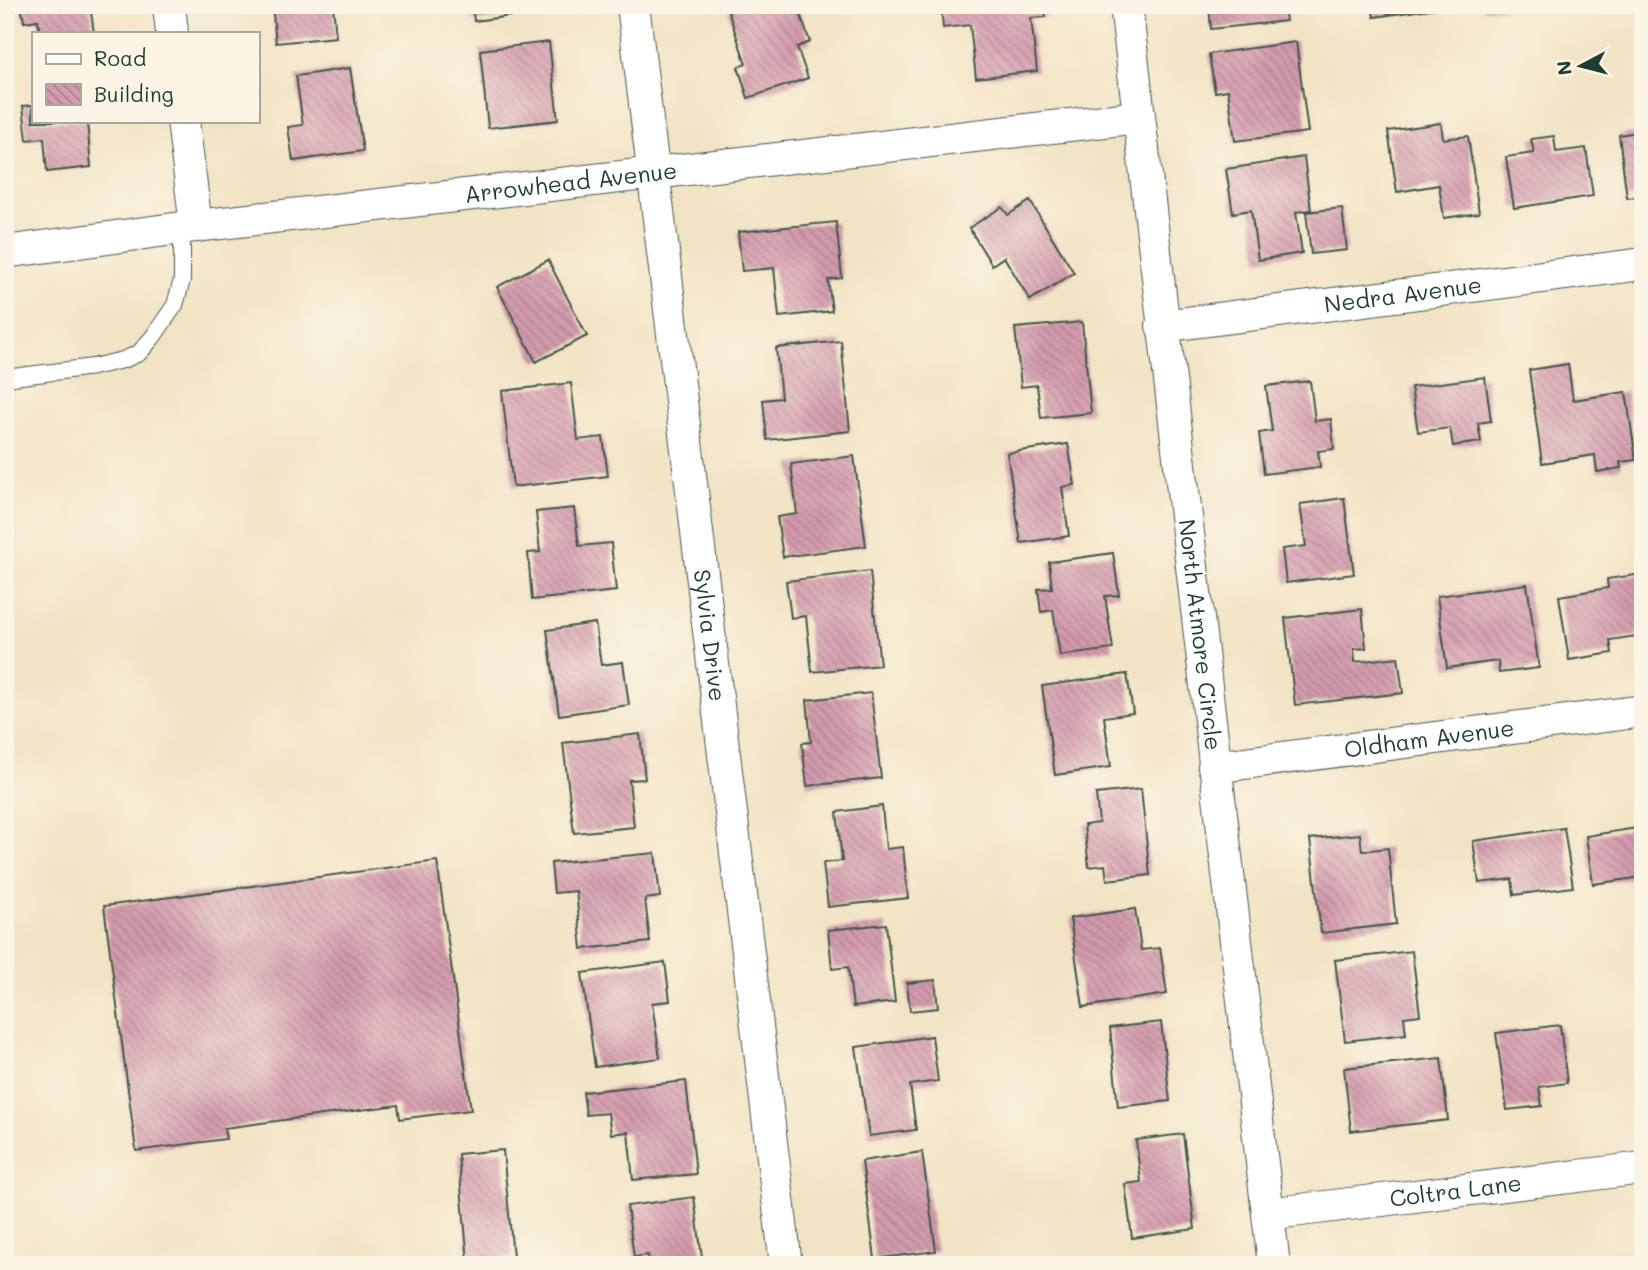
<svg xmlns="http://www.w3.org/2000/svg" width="1648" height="1270" viewBox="0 0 1648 1270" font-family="Mali,sans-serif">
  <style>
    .building { fill: url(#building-back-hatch) }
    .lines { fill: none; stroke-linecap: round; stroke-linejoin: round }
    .lane-casing { stroke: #3f564a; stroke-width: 18 }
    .street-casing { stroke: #3f564a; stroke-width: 34 }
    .lane { stroke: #fff; stroke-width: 16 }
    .street { stroke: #fff; stroke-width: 32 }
    .labels { text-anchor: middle; stroke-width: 7; stroke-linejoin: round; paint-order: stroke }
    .street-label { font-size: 23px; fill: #1f3d34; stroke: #fcf5e5 }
  </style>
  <defs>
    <pattern id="building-back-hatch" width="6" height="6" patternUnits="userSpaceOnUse" patternTransform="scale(1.75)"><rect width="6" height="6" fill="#d49aad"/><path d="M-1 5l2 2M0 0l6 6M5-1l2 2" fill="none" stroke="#ab7f8e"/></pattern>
  </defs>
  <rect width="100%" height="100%" fill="#fcf5e5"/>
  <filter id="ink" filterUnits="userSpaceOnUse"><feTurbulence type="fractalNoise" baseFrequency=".0143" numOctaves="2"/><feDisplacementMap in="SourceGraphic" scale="14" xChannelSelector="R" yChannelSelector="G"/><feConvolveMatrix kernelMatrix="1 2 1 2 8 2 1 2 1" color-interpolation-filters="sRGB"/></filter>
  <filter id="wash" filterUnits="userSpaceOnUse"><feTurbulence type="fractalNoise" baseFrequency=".00686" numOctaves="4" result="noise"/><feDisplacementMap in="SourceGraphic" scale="28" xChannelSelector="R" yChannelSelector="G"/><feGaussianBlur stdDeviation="1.57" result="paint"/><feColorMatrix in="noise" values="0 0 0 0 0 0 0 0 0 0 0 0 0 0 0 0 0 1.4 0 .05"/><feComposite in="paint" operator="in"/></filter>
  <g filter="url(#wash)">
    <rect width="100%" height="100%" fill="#f2e3c5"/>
    <g id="blocks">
      <g class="building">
        <path d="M21 5H90L94 33H40L38 20 24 22Z"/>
        <path d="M272 5H333L336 37 276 43Z"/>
        <path d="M472 5H531L532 13 474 21Z"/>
        <path d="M744 5H797L810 42 797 47 808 78 748 98 738 67 746 64 728 11Z"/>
        <path d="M941 5H1044L1046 17 1031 18 1037 71 976 78 970 25 943 28Z"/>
        <path d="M1209 5H1284L1286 21 1211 29Z"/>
        <path d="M1372 5H1445V7L1374 17Z"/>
        <path d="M1482 5H1509V7L1483 10Z"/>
        <path d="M549 42 558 120 488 128 480 50Z"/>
        <path d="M1296 42 1308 132 1235 141 1228 90 1215 92 1209 54Z"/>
        <path d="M350 68 363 151 293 161 288 127 303 125 296 76Z"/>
        <path d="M33 105V121H87L91 167 47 172 44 138 27 140 23 106Z"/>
        <path d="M1441 123 1443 139 1468 136 1479 213 1444 218 1439 185 1397 192 1388 131Z"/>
        <path d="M1643 131V196L1627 198 1619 135Z"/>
        <path d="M1554 136 1556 152 1586 148 1593 196 1514 208 1506 157 1534 153 1531 139Z"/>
        <path d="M1304 157 1311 210 1296 212 1302 253 1258 260 1251 210 1233 213 1226 169Z"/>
        <path d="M1030 201 1074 273 1030 300 1004 257 992 265 969 228 1002 207 1008 215Z"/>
        <path d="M1342 208 1347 250 1311 254 1306 212Z"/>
        <path d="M836 222 842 278 828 280 832 311 779 317 774 268 742 271 738 232Z"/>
        <path d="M548 260 587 336 536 362 497 287Z"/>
        <path d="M1082 322 1091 413 1041 418 1037 385 1021 387 1015 328Z"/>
        <path d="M841 341 850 431 767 440 763 400 781 398 776 348Z"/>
        <path d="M1568 364 1573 400 1626 392 1636 460 1620 462 1621 468 1597 472 1595 455 1542 463 1529 370Z"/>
        <path d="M1485 377 1491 421 1478 423 1481 442 1453 446 1450 428 1418 432 1411 387Z"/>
        <path d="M1310 381 1315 421 1331 419 1334 449 1318 451 1320 467 1264 474 1259 433 1272 431 1266 386Z"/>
        <path d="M571 383 578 440 603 437 608 476 513 487 502 391Z"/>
        <path d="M1068 444 1075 485 1062 487 1069 536 1021 543 1007 453Z"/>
        <path d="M854 456 866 546 783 557 777 517 797 514 791 464Z"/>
        <path d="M1344 498 1354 574 1286 583 1282 549 1306 546 1300 504Z"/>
        <path d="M574 508 579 546 611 543 616 591 532 600 528 553 540 552 536 512Z"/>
        <path d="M1113 553 1119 595 1105 596 1113 649 1060 656 1053 610 1041 612 1038 589 1052 588 1049 562Z"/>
        <path d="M870 571 880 665 812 672 806 616 791 618 786 581Z"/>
        <path d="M1643 574V635L1610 640 1612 653 1569 660 1559 596 1608 588 1607 579Z"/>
        <path d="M1527 584 1539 668 1499 673 1498 661 1447 668 1437 596Z"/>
        <path d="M1362 609 1366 648 1354 649 1355 662 1398 657 1403 693 1295 705 1285 618Z"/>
        <path d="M595 623 601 665 623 662 629 705 559 715 547 630Z"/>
        <path d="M1127 674 1133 713 1104 717 1111 767 1055 775 1042 686Z"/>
        <path d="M871 693 881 778 807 786 802 743 811 742 807 700Z"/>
        <path d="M640 734 645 779 629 780 634 827 574 833 563 743Z"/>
        <path d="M1141 789 1150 875 1107 880 1105 865 1089 867 1084 825 1099 823 1096 794Z"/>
        <path d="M882 806 886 849 903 847 908 898 828 907 823 863 842 861 837 812Z"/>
        <path d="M1643 827V877L1593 884 1586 836Z"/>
        <path d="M1564 828 1573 887 1514 895 1512 879 1479 883 1473 841Z"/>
        <path d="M1360 834 1362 851 1388 848 1396 924 1321 933 1310 839Z"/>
        <path d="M655 853 660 897 645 899 650 942 582 949 576 891 554 893 551 863Z"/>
        <path d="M437 861 471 1110 400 1119 398 1105 224 1128 226 1139 136 1151 104 906Z"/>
        <path d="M1135 909 1141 950 1160 948 1167 994 1083 1007 1070 918Z"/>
        <path d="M886 924 895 1002 853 1007 848 967 832 969 828 930Z"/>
        <path d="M1412 951 1420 1015 1404 1017 1406 1034 1345 1041 1335 960Z"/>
        <path d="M665 962 670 1001 652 1003 660 1058 595 1067 582 973Z"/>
        <path d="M935 980 938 1008 910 1011 907 983Z"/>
        <path d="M1161 1022 1170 1101 1118 1107 1110 1028Z"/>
        <path d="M1560 1025 1567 1083 1539 1087 1542 1106 1507 1110 1496 1033Z"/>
        <path d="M932 1036 938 1081 910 1085 916 1130 869 1136 856 1047Z"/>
        <path d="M1441 1058 1448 1120 1351 1131 1344 1068Z"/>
        <path d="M686 1081 696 1174 633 1180 628 1132 611 1134 608 1113 586 1115 583 1092Z"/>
        <path d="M1183 1134 1195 1229 1132 1238 1125 1184 1141 1182 1136 1140Z"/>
        <path d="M503 1150 513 1257 468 1262 458 1154Z"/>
        <path d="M922 1152 936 1251 875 1259 862 1161Z"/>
        <path d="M694 1197 703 1265H650L648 1255 634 1257 627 1206Z"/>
      </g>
    </g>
  </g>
  <g filter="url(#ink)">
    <use href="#blocks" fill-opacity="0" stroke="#3f564a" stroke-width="2"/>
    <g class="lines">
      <defs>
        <path id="lane" d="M5 378 93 367 123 360 139 353 153 337 175 305 182 280V228"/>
        <g id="street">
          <path d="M169 5 172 33"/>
          <path id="s1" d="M633 5 786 1265"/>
          <path id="s2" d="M1126 5 1274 1265"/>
          <path d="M183 121 196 226"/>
          <path id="s3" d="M5 252 196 226 1139 117"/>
          <path id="s4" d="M1162 326 1643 264"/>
          <path id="s5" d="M1214 767 1643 711"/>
          <path id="s6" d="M1268 1214 1643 1168"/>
        </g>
      </defs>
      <use href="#lane" class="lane-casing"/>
      <use href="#street" class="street-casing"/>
      <use href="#lane" class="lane"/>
      <use href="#street" class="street"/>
    </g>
  </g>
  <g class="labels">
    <g class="street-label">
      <text dy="8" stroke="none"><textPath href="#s3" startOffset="570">Arrowhead Avenue</textPath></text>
      <text dy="8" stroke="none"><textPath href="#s4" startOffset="243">Nedra Avenue</textPath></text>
      <text dy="8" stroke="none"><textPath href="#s1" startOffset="635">Sylvia Drive</textPath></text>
      <text dy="8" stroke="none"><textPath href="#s2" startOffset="634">North Atmore Circle</textPath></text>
      <text dy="8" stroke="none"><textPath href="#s5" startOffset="217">Oldham Avenue</textPath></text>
      <text dy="8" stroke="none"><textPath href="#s6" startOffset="189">Coltra Lane</textPath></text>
    </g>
  </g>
  <rect width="1648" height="1270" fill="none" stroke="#fcf5e5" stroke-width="28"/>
  <rect x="32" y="32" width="228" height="91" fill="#fcf5e5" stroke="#a4ab9e" stroke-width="2"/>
  <rect x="46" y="54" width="35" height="10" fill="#ffffff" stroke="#a4ab9e" stroke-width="2"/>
  <text x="94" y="66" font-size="21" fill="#1f3d34">Road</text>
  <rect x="46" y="84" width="35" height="21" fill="url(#building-back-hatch)" stroke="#a4ab9e" stroke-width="2"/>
  <text x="94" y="102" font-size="21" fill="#1f3d34">Building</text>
  <g transform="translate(1581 66) rotate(263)" stroke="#fcf5e5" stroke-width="5" paint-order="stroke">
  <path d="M0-5L12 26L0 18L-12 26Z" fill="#1f3d34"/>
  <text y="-10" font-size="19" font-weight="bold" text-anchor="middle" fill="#1f3d34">N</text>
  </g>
</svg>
